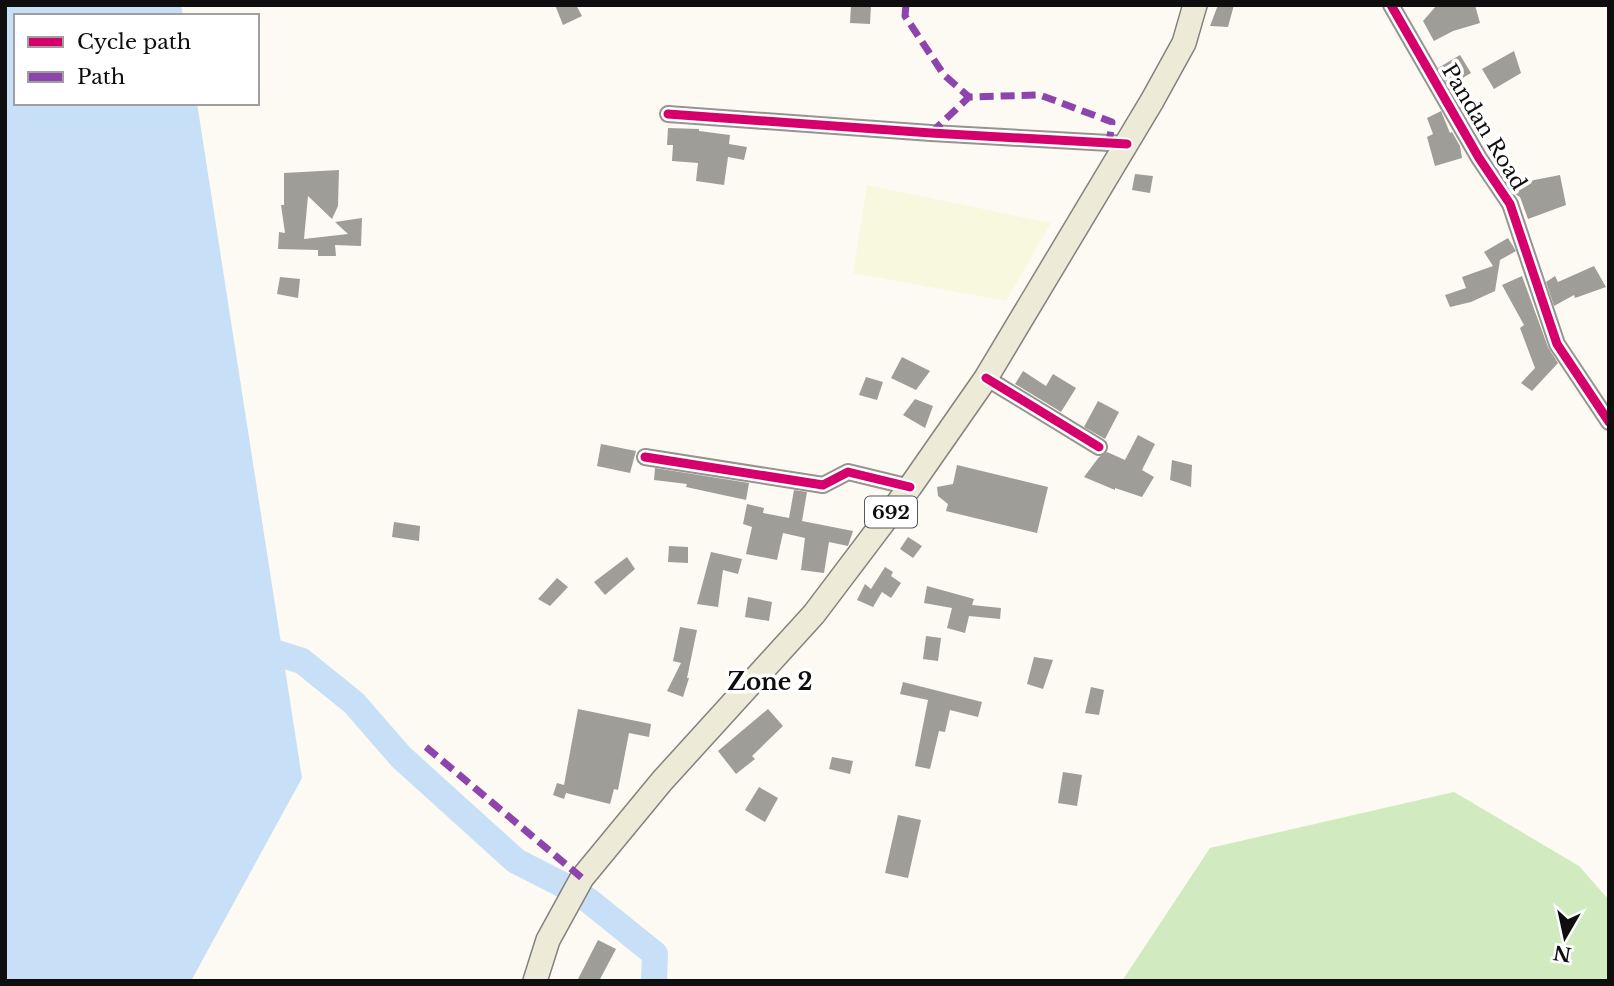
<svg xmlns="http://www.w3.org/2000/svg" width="1614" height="986" viewBox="0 0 1614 986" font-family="'Libre Baskerville',serif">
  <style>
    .farmland { fill: #f8f8de }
    .forest { fill: #d1eabf }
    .water { fill: #c8e0f7 }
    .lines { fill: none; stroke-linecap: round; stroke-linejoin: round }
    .river { stroke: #c8e0f7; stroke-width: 26 }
    .building { fill: #9f9d98 }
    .minor-casing { stroke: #959491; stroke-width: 18 }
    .primary-casing { stroke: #82827e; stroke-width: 26 }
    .minor { stroke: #fffefd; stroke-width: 14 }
    .primary { stroke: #edead8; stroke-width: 23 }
    .quiet { stroke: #8e44ad; stroke-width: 7; stroke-dasharray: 14 7; stroke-linecap: butt }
    .cycleway-casing { stroke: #fff; stroke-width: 13 }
    .cycleway { stroke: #d6006c; stroke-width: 9 }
    .labels { text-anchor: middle; stroke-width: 7; stroke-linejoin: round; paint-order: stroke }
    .shield { fill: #fff; stroke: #565656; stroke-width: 2 }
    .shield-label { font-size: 19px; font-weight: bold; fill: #0e0e0e }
    .street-label { font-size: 21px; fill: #0e0e0e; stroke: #fff }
    .neighbourhood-label { font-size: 23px; font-weight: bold; fill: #0e0e0e; stroke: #fff }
  </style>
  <rect width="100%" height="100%" fill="#fcfaf2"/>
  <path class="farmland" d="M867 185 1051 223 1006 301 853 273Z"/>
  <path class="forest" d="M1454 792 1579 866 1609 900V981H1122L1210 848Z"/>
  <path class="water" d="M5 5H181L183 16H16V103H197L302 778 191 981H5Z"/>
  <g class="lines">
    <g class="river">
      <path d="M249 644 302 661 354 703 401 757 516 861 565 886"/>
      <path d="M588 900 655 954 654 981"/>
    </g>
  </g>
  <g class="building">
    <path d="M555 5H576L582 16 563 25Z"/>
    <path d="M851 5H871L870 24 850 23Z"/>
    <path d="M1218 5H1234L1228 27 1210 26Z"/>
    <path d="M1437 5H1475L1480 23 1453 31 1434 41 1423 21Z"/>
    <path d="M1514 51 1521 73 1494 89 1482 69Z"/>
    <path d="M1460 55 1471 73 1449 86 1438 68Z"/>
    <path d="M1441 111 1450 133 1452 132 1460 146 1462 158 1435 166 1427 137 1433 134 1427 118Z"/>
    <path d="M668 128 699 129V131L730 135 729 144 747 147 744 160 728 157 724 185 696 181 698 163 672 161 673 145H667Z"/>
    <path d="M339 170 338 206 332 219 308 196 304 239 348 234 335 222 362 218 361 246 335 245 336 256H318V250L278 249 279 232 285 233 281 205H284V173Z"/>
    <path d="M1135 174 1153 176 1150 193 1132 190Z"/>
    <path d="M1560 175 1566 205 1528 219 1520 197 1515 194 1513 184Z"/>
    <path d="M1508 238 1516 251 1500 260 1495 291 1471 302 1450 307 1445 295 1466 288 1462 277 1493 266 1484 252Z"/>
    <path d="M1594 266 1606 287 1575 298 1574 295 1554 306 1546 282 1555 276 1558 282Z"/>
    <path d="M1522 276 1548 347 1558 363 1532 391 1521 383 1535 368 1520 328 1524 325 1502 285Z"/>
    <path d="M280 277 300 279 298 298 277 294Z"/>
    <path d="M902 357 930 371 916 390 891 378Z"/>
    <path d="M1023 371 1046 386 1053 374 1076 388 1061 412 1015 384Z"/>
    <path d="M866 377 883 382 877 400 859 395Z"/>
    <path d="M915 399 933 406 925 428 903 415Z"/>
    <path d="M1098 401 1119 412 1105 439 1084 427Z"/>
    <path d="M1138 435 1155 444 1142 470 1154 477 1142 497 1115 488V490L1084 477 1099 457 1107 452 1125 460Z"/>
    <path d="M601 444 636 451 630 473 597 466Z"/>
    <path d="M1172 460 1192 465 1191 487 1170 480Z"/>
    <path d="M957 465 1048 487 1037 533 946 511 948 504 938 496 937 487 953 484Z"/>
    <path d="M655 468 749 483 746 500 686 487 687 484 654 480Z"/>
    <path d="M794 490 807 492 802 521 853 531 848 546 829 542 824 573 801 570 805 538 783 533 777 560 746 554 752 527 743 524 747 504 764 508 763 513 789 518Z"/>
    <path d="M394 522 420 526 419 541 392 537Z"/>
    <path d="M908 537 922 546 913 558 900 549Z"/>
    <path d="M669 546 688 547V563L668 562Z"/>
    <path d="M711 552 742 559 738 574 723 570 718 607 697 604Z"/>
    <path d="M627 557 635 569 605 595 594 582Z"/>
    <path d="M885 567 893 572 891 576 901 583 891 598 882 592 873 607 857 600 865 584 871 589Z"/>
    <path d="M557 578 568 587 550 606 538 599Z"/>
    <path d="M927 586 974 599 972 605 1001 608 1000 619 969 616 965 633 947 628 952 608 924 603Z"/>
    <path d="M748 597 772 602 769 621 745 617Z"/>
    <path d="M680 627 697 630 687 678H689L683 697 667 691 681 663 673 661Z"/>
    <path d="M926 636 941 638 938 661 923 659Z"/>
    <path d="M1034 657 1053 660 1043 689 1027 684Z"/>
    <path d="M903 682 982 702 978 717 950 710 945 732 939 731 930 769 915 766 928 700 900 694Z"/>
    <path d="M1091 687 1104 690 1099 715 1085 713Z"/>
    <path d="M578 709 651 724 649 737 629 733 618 790 614 789 610 804 566 793 564 799 553 795 557 783 564 785Z"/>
    <path d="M768 709 783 726 752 756 755 759 736 774 718 751Z"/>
    <path d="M832 757 853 761 850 774 829 769Z"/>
    <path d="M1063 772 1082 775 1077 806 1058 803Z"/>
    <path d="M759 787 778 798 765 822 745 810Z"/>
    <path d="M898 815 921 820 908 878 885 873Z"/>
    <path d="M598 940 616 949 599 981H577Z"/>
  </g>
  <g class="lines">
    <defs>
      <g id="minor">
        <path d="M1391 5 1479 158 1510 204 1557 344 1609 422"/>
        <path d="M668 114 931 133 1127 144"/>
        <path d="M986 378 1099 447"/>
        <path d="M645 457 823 485 848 472 910 487"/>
      </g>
      <path id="primary" d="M535 981 548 940 582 878 662 781 814 614 910 487 986 378 1152 101 1184 43 1195 5"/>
    </defs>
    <use href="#minor" class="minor-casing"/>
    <use href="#primary" class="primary-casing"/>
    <use href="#minor" class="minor"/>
    <use href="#primary" class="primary"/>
    <g class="quiet">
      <path d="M906 5 905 16 944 75 969 97"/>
      <path d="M931 133 969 97 1040 95 1112 122 1109 143"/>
      <path d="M426 747 582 878"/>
    </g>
    <defs>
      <g id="cycleway">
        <path d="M1391 5 1479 158 1510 204 1557 344 1609 422"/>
        <path d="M668 114 931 133 1127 144"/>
        <path d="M986 378 1099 447"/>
        <path d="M645 457 823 485 848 472 910 487"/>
      </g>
    </defs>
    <use href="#cycleway" class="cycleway-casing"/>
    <use href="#cycleway" class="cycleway"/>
  </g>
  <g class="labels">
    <rect class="shield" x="865" y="496.5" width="52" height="31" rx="5"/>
    <g class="shield-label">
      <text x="891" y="519">692</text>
    </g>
    <g class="street-label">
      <text transform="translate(1484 127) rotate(59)" y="7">Pandan Road</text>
    </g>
    <g class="neighbourhood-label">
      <text x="770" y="690">Zone 2</text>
    </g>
  </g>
  <rect width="1614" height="986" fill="none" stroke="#0e0e0e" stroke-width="14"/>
  <rect x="14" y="14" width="245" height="91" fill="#ffffff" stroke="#9f9f9f" stroke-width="2"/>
  <rect x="28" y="37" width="35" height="10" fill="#d6006c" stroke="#9f9f9f" stroke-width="2"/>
  <text x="77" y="49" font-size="21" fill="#0e0e0e">Cycle path</text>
  <rect x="28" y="72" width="35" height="10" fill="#8e44ad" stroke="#9f9f9f" stroke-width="2"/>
  <text x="77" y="84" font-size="21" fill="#0e0e0e">Path</text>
  <g transform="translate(1565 937) rotate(189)" stroke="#ffffff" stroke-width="5" paint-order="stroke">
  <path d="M0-5L12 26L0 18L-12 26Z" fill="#0e0e0e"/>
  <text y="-10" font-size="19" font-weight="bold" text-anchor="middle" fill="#0e0e0e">N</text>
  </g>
</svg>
